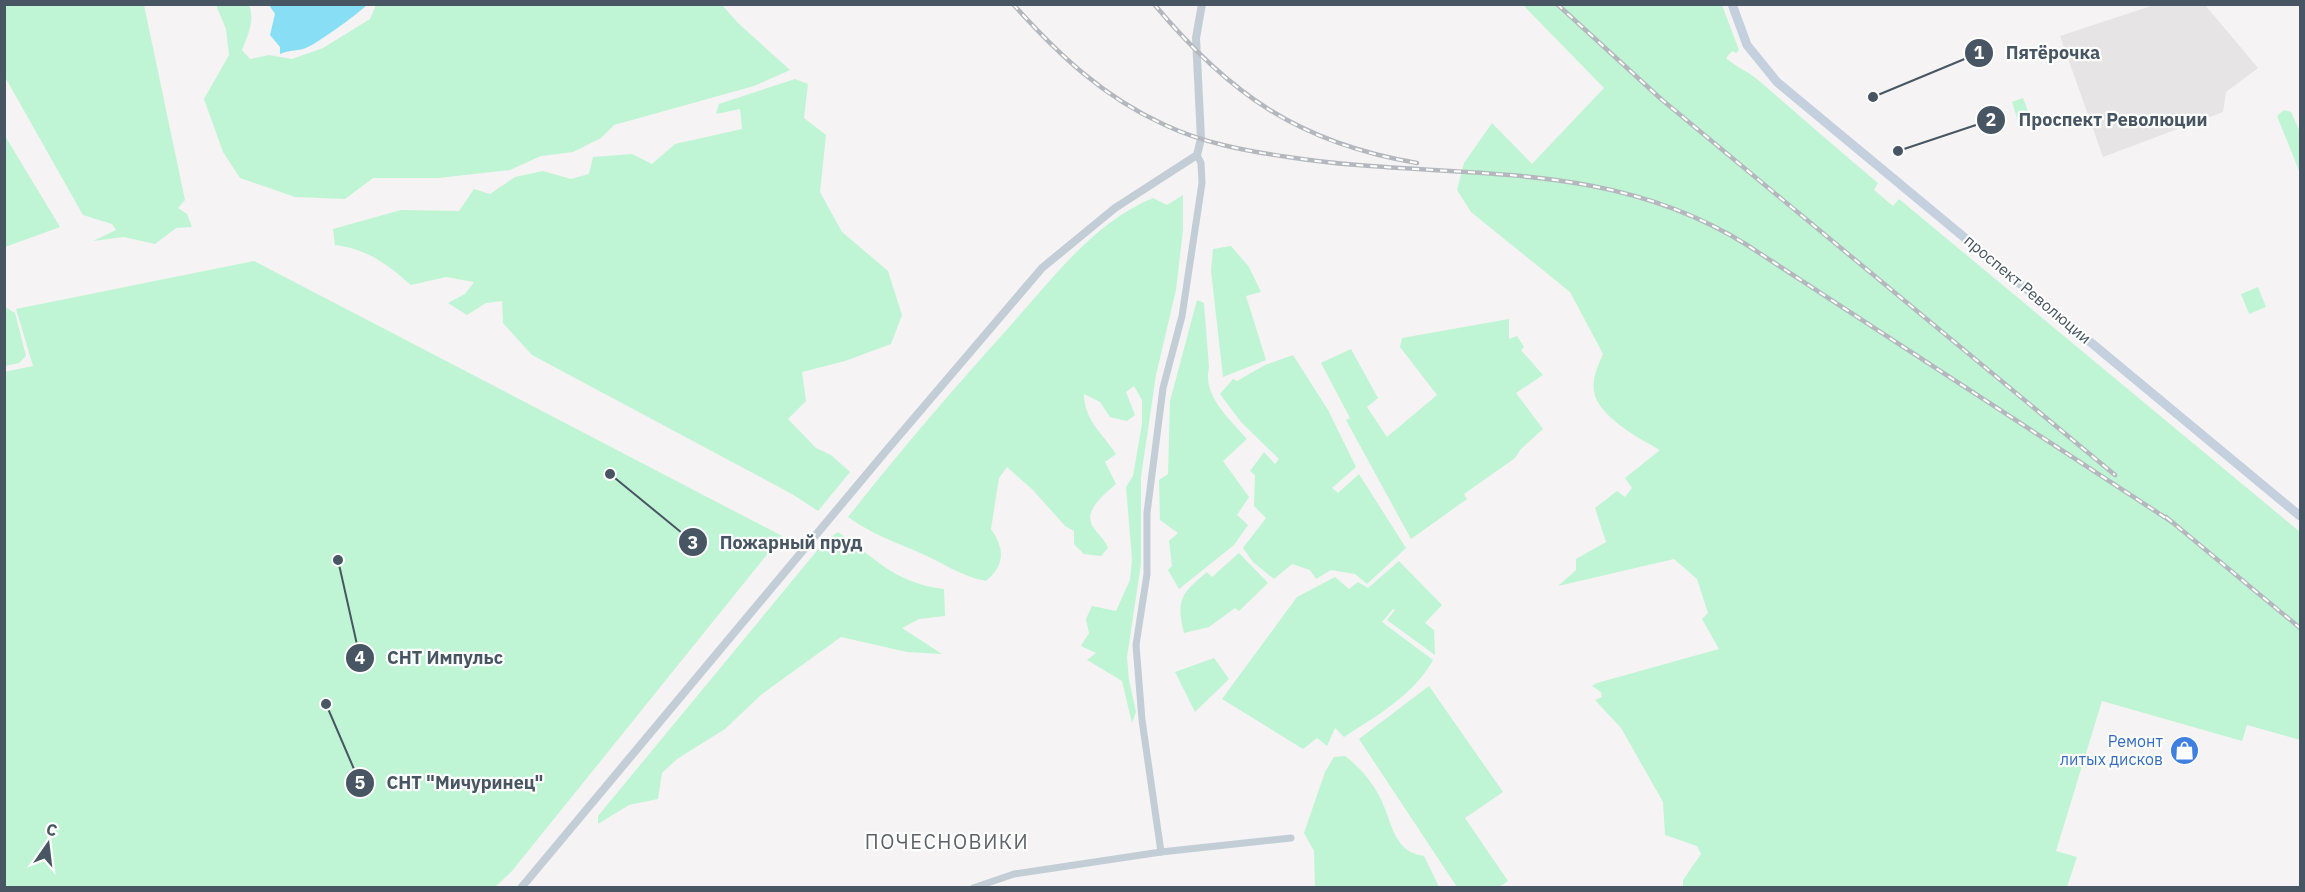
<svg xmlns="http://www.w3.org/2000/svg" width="2305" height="892" viewBox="0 0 2305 892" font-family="'IBM Plex Sans',sans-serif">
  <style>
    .education { fill: #e6e4e5 }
    .green { fill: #bff5d4 }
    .water { fill: #88dff5 }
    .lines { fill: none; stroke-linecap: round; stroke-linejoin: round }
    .minor { stroke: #c3cdd5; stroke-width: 7 }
    .tertiary { stroke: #c3cdd5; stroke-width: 8 }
    .secondary { stroke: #c4d0dd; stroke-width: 9 }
    .rail-casing { stroke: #b4b8be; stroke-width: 4.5 }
    .rail { stroke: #fff; stroke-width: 2; stroke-dasharray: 7; stroke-linecap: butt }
    .labels { text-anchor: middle; stroke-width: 4.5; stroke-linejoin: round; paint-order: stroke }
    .street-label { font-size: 16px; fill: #485663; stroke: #fff }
    .shop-label { font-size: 16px; fill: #366cbe; stroke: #fff; text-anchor: end }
    .quarter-label { font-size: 20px; letter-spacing: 1.5px; fill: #5e6369; stroke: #fff }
    .leader { fill: none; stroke: #485663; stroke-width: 2 }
    .callout-dot { fill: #485663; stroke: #fff; stroke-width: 2 }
    .mark-label { font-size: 18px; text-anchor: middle; font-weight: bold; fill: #fff }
    .callout-label { font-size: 18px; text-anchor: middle; font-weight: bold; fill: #485663; stroke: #fff; stroke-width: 4.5; stroke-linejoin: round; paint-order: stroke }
  </style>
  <rect width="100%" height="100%" fill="#f5f3f3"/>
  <path class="education" d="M2154 5H2205L2258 68 2226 92 2223 112 2103 157 2060 36Z"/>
  <g class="green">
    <path d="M4 5H144L185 200 178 208 187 214 192 227 176 228 155 244 124 237 93 241 116 230 112 224 83 215 5 77Z"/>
    <path d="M216 5H249C255 20 248 35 242 50L250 59 269 55 292 59 323 48 370 19 376 5H722L738 23 790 70 754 86 614 125 601 138 573 152 541 156 510 170 438 178H373L345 199 295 197 240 178 223 152 204 99 229 55 226 29Z"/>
    <path d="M1523 5H1722L1739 50 1736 53 1732 51 1726 58C1736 67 1747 71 1757 79 1797 114 1837 149 1878 183L1874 190 1893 206 1899 199 2300 532V740L2247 725 2242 741 2102 701 2056 851 2077 857 2067 887H1683V880L1701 854 1697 846 1665 835 1663 802 1621 728 1595 700 1602 697 1601 692 1592 686 1597 683 1719 649 1702 619 1708 613 1697 579 1674 559 1558 586 1576 570V559L1606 542 1595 508 1617 491 1625 497 1632 488 1625 478 1660 450C1640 439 1597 416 1594 391 1592 378 1598 366 1603 354L1570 292 1471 212 1457 190 1464 163 1492 123 1532 164 1604 88Z"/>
    <path d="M795 79 808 84 804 118 826 135 820 192 842 232 888 271 902 315 891 344 845 361 802 372 806 401 788 419 816 448 831 455 850 472 818 511 792 494 532 355 503 323 502 301 486 303 467 315 448 303 465 294 474 282 446 277 411 285C387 264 367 249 335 245L333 229 401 210 459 211 474 189 490 194 515 177 543 171 571 179 589 174 593 157 632 154 652 164 675 144 742 129 740 109 716 114 719 104Z"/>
    <path d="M2023 98 2030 117 2018 121 2012 102Z"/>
    <path d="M2284 110 2291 112 2300 132V173L2277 116Z"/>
    <path d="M5 136 60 227 5 247H4Z"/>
    <path d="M1183 195V230L1176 290 1156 375 1141 477V564L1127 657 1129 680 1136 712 1132 723 1122 681 1087 660 1096 653 1081 646 1089 633 1086 619 1092 606 1116 611 1130 580 1132 559 1126 487 1133 476 1142 424V400L1134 386 1126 392 1135 415 1127 421 1110 417 1100 402 1084 394C1084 420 1103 434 1116 454L1105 462 1116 484C1105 494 1081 511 1094 528 1099 536 1104 538 1108 548L1101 556 1084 554 1074 544V531L1065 526 1033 490 1007 467 999 478 991 529C1005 549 1005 565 986 581 960 576 942 562 918 552 892 541 872 534 848 517 900 451 955 387 1011 325 1054 277 1093 223 1153 198L1167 205Z"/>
    <path d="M1231 246 1249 267 1261 292 1246 296 1266 360 1223 377 1211 271 1213 249Z"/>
    <path d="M254 261 782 536 512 871 495 887H5L4 372 33 366 16 309Z"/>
    <path d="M2258 287 2266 307 2249 314 2241 294Z"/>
    <path d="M1197 300 1204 303 1209 367C1202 396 1230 419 1247 439L1223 461 1249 497 1237 515 1248 525 1234 545 1179 589 1168 570 1172 566 1169 541 1178 533 1160 520 1159 480 1168 474 1170 401Z"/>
    <path d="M5 307 15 313 26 356 19 363 5 366Z"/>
    <path d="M1509 319V339L1517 336 1524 347 1521 350 1543 375 1516 393 1543 429 1520 450 1515 458 1464 494 1467 499 1411 539 1346 420 1350 418 1321 363 1351 349 1378 398 1367 407 1387 437 1437 395 1400 347 1402 338Z"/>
    <path d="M1293 355 1328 410 1356 467 1332 488 1338 493 1359 474 1406 548 1367 584 1355 574 1331 570 1316 579 1310 570 1292 564 1274 579 1253 562 1243 548 1266 518 1254 506 1255 475 1250 471 1264 452 1275 464 1279 459 1241 422 1220 394 1233 379 1237 381 1265 365Z"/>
    <path d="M838 532C877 559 894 583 944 589L945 616 919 619 902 628 942 654 907 652 841 637 762 694 725 729 677 759 662 773 658 799 629 805 598 824V816L825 541Z"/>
    <path d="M1239 553 1268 583 1239 611 1235 608 1209 627 1184 633C1176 599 1181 594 1207 572L1212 577Z"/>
    <path d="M1399 561 1442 605 1425 623 1434 630 1435 655 1387 620 1395 610 1393 609 1382 622 1433 660C1414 695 1376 716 1344 737L1335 728 1327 746 1317 738 1303 749 1222 699 1297 597 1335 577 1349 589 1358 582 1368 588Z"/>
    <path d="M1214 658 1229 679 1195 712 1175 672Z"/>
    <path d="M1429 686 1503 792 1465 818 1508 881 1499 887H1457L1359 739Z"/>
    <path d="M1345 756C1361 768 1375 785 1383 804 1393 827 1395 852 1424 856L1439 887H1315L1314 851 1304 833 1325 772 1334 757Z"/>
  </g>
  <path class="water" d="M269 5H367C359 13 313 47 303 49 294 51 290 50 280 54V47L270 35 275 14Z"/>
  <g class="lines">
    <g class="minor">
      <path d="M1161 852 1142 720 1136 645 1147 574V513L1163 388 1182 316 1202 183 1201 163 1197 155"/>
      <path d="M973 888 1014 874 1161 852 1291 838"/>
    </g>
    <path class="tertiary" d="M521 888 886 451 1042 268 1115 208 1197 155 1201 139 1196 38 1202 4"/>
    <path class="secondary" d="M1732 4 1747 45 1777 82 2300 516"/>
    <defs>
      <g id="rail">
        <path d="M1013 4C1058 54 1103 97 1165 125 1203 143 1246 151 1288 157 1448 182 1601 154 1747 245L2172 522"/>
        <path d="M1154 4C1229 94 1299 143 1417 163"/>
        <path d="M1557 4 1661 99 2115 475"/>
        <path d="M2166 517 2300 628"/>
      </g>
    </defs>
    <use href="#rail" class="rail-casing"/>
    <use href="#rail" class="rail"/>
  </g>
  <defs>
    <symbol id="shop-disc" viewBox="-11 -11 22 22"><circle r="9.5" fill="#3f7fe0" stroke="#fff"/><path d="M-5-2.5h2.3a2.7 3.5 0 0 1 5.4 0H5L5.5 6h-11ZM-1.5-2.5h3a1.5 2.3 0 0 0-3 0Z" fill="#fff"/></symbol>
  </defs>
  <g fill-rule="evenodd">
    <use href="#shop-disc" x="2168" y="734" width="33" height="33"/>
  </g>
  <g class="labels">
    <g class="street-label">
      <text transform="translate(2028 289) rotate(40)" y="6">проспект Революции</text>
    </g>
    <g class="shop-label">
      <text x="2163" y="747">Ремонт<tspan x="2163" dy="18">литых дисков</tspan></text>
    </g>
    <g class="quarter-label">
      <text x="947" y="849">ПОЧЕСНОВИКИ</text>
    </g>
  </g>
  <path class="leader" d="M1873 97L1979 53M1898 151L1991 120M610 474L693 542M338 560L360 658M326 704L360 783"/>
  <g class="callout-dot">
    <circle cx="1873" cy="97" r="6"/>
    <circle cx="1898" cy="151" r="6"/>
    <circle cx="610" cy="474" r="6"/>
    <circle cx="338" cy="560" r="6"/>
    <circle cx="326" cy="704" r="6"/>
    <circle cx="1979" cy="53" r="15"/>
    <circle cx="1991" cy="120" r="15"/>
    <circle cx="693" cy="542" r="15"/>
    <circle cx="360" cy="658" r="15"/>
    <circle cx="360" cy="783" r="15"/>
  </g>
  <g class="mark-label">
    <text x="1979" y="59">1</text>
    <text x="1991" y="126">2</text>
    <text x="693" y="549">3</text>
    <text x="360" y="664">4</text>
    <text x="360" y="789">5</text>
  </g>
  <g class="callout-label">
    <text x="2053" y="59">Пятёрочка</text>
    <text x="2113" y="126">Проспект Революции</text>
    <text x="791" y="549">Пожарный пруд</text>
    <text x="445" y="664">СНТ Импульс</text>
    <text x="465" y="789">СНТ "Мичуринец"</text>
  </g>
  <rect width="2305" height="892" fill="none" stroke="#485663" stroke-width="12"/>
  <g transform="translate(48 844) rotate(14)" stroke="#ffffff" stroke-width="4.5" paint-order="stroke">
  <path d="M0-4.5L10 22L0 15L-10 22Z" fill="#485663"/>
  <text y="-9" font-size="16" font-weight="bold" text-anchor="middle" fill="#485663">С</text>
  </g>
</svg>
